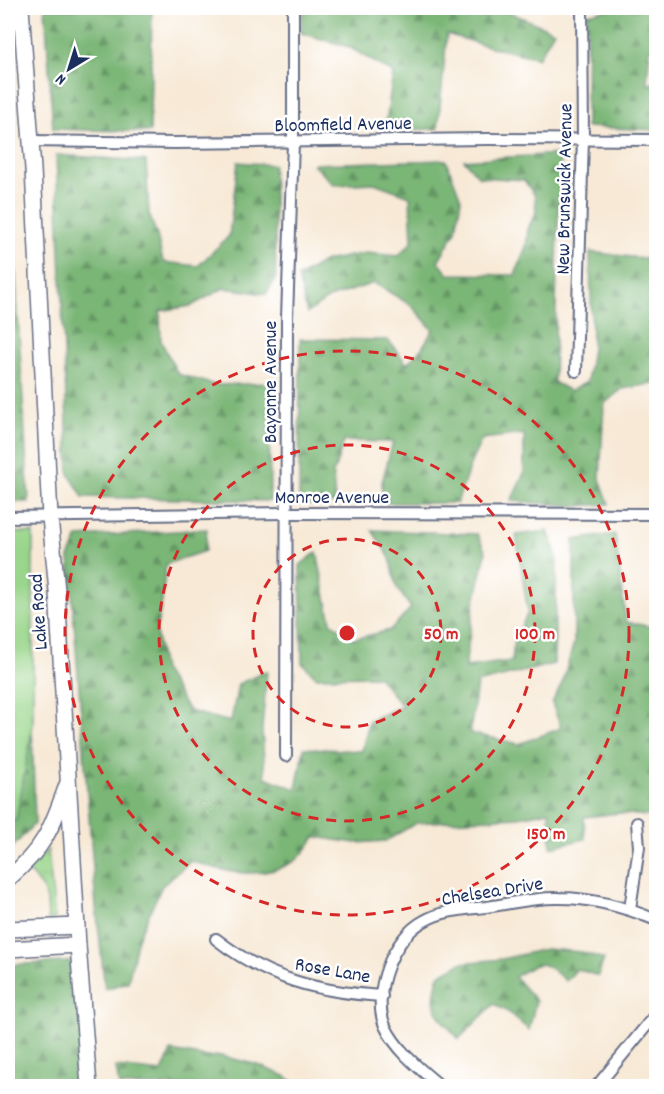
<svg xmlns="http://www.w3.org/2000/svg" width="664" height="1094" viewBox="0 0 664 1094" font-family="Dekko,sans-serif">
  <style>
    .grass { fill: url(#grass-tufts); stroke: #5a8274; stroke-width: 1.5 }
    .forest { fill: url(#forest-firs); stroke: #4a726a; stroke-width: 1.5 }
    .green { fill: #99d58a; stroke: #5a8274; stroke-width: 1.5 }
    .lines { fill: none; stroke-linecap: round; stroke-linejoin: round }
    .street-casing { stroke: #687088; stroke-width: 14 }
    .secondary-casing { stroke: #687088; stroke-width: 18 }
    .street { stroke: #fff; stroke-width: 10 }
    .secondary { stroke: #fff; stroke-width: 15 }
    .ring { fill: none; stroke: #d62828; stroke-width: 3; stroke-dasharray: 10 8 }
    .labels { text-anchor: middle; stroke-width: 5; stroke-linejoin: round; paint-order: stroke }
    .street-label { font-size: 20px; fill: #1b2f5e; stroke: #fff }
    .centre { fill: #d62828; stroke: #fff; stroke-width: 3 }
    .ring-label { font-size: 18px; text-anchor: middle; font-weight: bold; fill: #d62828; stroke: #fff; stroke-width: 5; stroke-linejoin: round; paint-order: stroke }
  </style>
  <defs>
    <pattern id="grass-tufts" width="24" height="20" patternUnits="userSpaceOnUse" patternTransform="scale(1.5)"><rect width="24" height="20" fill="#99d58a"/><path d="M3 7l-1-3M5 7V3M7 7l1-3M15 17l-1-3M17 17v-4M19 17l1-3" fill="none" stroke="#83b77a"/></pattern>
    <pattern id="forest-firs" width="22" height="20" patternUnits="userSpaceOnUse" patternTransform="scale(1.5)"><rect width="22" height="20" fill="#7ab676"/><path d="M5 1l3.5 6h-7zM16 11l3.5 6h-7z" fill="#639464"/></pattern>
  </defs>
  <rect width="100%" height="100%" fill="#fff"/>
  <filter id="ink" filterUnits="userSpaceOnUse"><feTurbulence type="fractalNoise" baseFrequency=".0167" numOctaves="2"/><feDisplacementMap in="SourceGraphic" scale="12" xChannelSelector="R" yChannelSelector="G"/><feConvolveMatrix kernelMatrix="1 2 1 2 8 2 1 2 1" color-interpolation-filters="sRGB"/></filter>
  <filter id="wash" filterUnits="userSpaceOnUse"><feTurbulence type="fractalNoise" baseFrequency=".008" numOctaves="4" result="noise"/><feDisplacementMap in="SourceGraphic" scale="24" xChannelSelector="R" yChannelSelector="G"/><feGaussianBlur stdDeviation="1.35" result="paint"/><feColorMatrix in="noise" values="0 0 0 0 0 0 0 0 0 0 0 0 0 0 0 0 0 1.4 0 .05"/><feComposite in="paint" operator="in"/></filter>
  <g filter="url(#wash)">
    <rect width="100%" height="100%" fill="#f7e9d6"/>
    <path class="grass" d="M48 850 55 918 52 920H48L47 900 44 891 28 870Z"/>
    <g class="forest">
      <path d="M45 8H152L150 132 53 129Z"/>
      <path d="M303 8H499L554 31 538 58 490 47 447 34 438 129 385 130 393 73 349 47 301 33Z"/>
      <path d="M612 8H656V49H650L647 83 656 84V130L586 127 587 14Z"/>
      <path d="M8 146 29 502H8Z"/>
      <path d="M560 154 554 382 570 391 587 382 592 348 590 252 656 260V383L622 389 604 404 600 479 609 504 578 506 511 501 524 473V434L482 439 472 460 457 503H382V482L393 442 344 441 333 474 335 503 299 505 300 339 388 340 407 364 422 348 433 330 411 305 374 283 329 298 307 313 298 277 325 261 366 253 398 256 412 242 410 196 374 183 334 185 313 164 446 160 461 199 456 231 438 261 448 274 515 275 526 247 528 228 536 213 535 196 524 180 479 177 464 160Z"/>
      <path d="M56 155 146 161 149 214 157 235 163 262 198 266 229 236 238 162 273 165 276 278 266 294 224 288 191 306 160 311 161 341 178 374 215 385 269 383 270 501 83 497 69 474Z"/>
      <path d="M207 529 205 551 166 564 162 602 156 631 163 670 189 711 231 722 238 684 267 671 262 729 265 777 296 789 304 748 362 751 369 720 402 706 378 676 316 677 302 663 300 565 317 552 331 622 354 639 390 630 411 608 397 588 390 558 372 530 477 534 486 552 474 605 465 667 512 661 514 642 528 612 516 535 548 531 557 557 554 664 477 683 470 733 519 744 561 728 552 703 563 681 574 642V540L615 534 626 622 654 627 656 622V817L619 813 584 817 585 839 551 847 549 811 519 817 416 823 386 841 356 843 315 837C309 845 302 858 293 862 260 881 225 872 191 861L162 886 138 938 128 982 105 989 96 907 69 558 78 537Z"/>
      <path d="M32 725 35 823 8 852V822L16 820Z"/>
      <path d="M546 949 581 952 604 959 598 976 577 969 566 981C541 960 542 959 515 977L536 1001 529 1030 508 1012 494 1004 459 1039C436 1014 428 1009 439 975L461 963 502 959Z"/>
      <path d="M80 961 90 1086H11L8 1067V965Z"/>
      <path d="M171 1051 207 1057 221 1056 255 1064 285 1076 299 1086H119L116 1067 162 1072Z"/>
    </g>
    <path class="green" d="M8 532 33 533V725L16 820 8 822Z"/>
  </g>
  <g filter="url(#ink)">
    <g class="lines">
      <defs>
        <g id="street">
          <path d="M30 141 175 143 488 139 656 140"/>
          <path d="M576 371 583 139 582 8"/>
          <path d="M8 517 286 513 656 514"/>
          <path d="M286 756 287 318 293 142V8"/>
          <path d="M630 909 639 847 637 823"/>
          <path d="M216 939C267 979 318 992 382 996"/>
          <path d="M440 1086C420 1069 396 1050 385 1026 371 993 393 937 424 921 442 910 466 909 486 907 509 904 535 897 559 898 593 898 625 907 656 920"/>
          <path d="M597 1086 656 1014"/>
        </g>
        <g id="secondary">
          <path d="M21 8 33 169 50 517 57 591 78 945 89 1086"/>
          <path d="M8 879C45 847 51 830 67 785"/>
          <path d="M8 929 77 926"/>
          <path d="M8 949 78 945"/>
        </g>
      </defs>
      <use href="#street" class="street-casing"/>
      <use href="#secondary" class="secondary-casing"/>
      <use href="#street" class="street"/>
      <use href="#secondary" class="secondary"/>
    </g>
  </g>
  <g class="ring">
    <circle cx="347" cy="633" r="94"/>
    <circle cx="347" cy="633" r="188"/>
    <circle cx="347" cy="633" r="282"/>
  </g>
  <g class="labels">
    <g class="street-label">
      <text transform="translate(343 123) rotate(-1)" y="7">Bloomfield Avenue</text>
      <text transform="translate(563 189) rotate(-89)" y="7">New Brunswick Avenue</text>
      <text transform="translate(269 382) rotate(-90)" y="7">Bayonne Avenue</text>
      <text x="332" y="503">Monroe Avenue</text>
      <text transform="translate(37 612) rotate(-94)" y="7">Lake Road</text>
      <text transform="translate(492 890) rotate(-9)" y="7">Chelsea Drive</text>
      <text transform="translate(333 969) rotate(10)" y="7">Rose Lane</text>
    </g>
  </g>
  <circle cx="347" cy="633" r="9" class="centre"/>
  <g class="ring-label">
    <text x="441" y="639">50 m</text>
    <text x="535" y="639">100 m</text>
    <text x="546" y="839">150 m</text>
  </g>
  <rect width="664" height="1094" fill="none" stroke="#fff" stroke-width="30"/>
  <g transform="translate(69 69) rotate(218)" stroke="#ffffff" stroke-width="4.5" paint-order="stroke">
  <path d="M0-4.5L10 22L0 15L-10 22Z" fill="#1b2f5e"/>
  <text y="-9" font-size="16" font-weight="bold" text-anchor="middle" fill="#1b2f5e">N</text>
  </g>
</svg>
